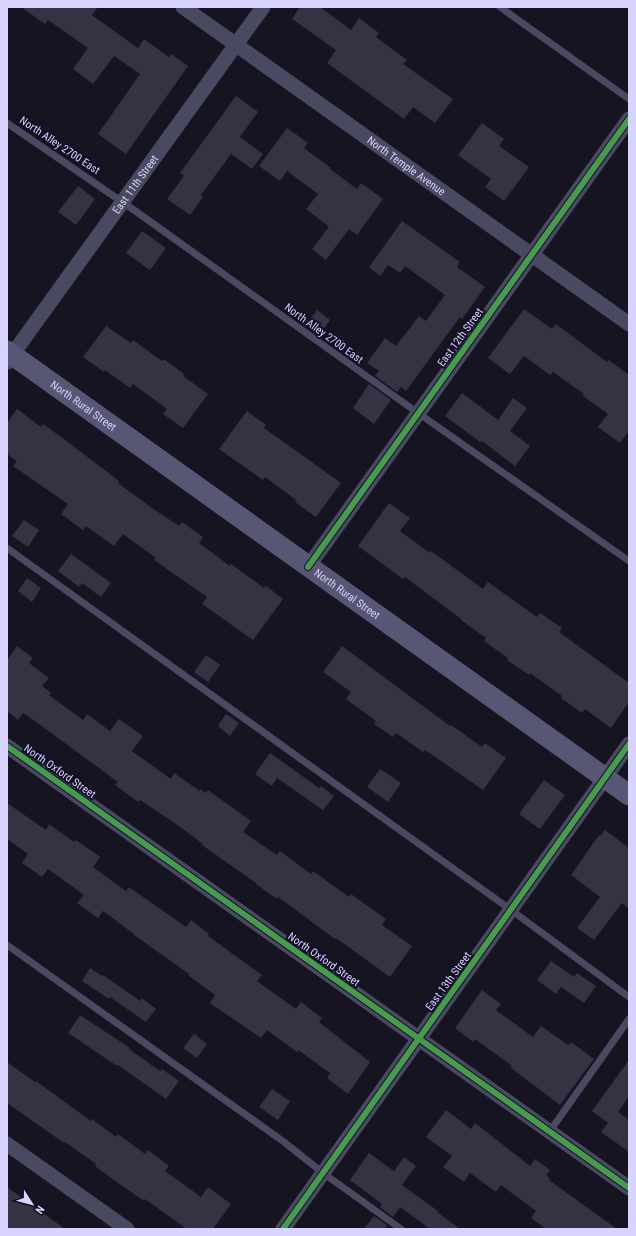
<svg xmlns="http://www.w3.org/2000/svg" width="636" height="1236" viewBox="0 0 636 1236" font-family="'Roboto Condensed',sans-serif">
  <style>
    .building { fill: #343243 }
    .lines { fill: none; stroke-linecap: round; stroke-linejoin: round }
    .service { stroke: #4a4962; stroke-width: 7 }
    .minor { stroke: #4a4962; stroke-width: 15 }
    .secondary { stroke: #575674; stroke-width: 21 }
    .cycleway-casing { stroke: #130f26; stroke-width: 8 }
    .cycleway { stroke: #469c4c; stroke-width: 6 }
    .labels { text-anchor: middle; stroke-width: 4; stroke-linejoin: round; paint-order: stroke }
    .street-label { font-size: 11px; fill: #d9d4ff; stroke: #130f26 }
  </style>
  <rect width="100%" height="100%" fill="#161421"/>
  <g class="building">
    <path d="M21 7H98L92 15 138 48 144 39 169 57 171 54 188 66 126 154 98 134 140 74 114 56 93 84 73 69 88 48 48 20 45 24Z"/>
    <path d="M300 7H320L351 30 359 18 379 33 376 37 407 60 403 64 453 99 435 123 413 107 404 119 327 63 336 50 292 19Z"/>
    <path d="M236 96 258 112 240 137 263 154 252 169 231 154 201 195 203 197 190 215 167 199 184 176 180 173Z"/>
    <path d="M482 123 504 139 499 146 529 167 504 201 485 187 491 179 458 155Z"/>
    <path d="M287 128 308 143 304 148 331 168 330 169 357 189 361 183 383 199 357 235 349 229 326 260 312 249 329 227 306 209 318 194 287 171 280 181 259 166Z"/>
    <path d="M78 186 95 199 76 225 58 212Z"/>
    <path d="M402 221 460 262 457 267 485 287 462 319 460 317 406 391 401 387 397 392 375 376 379 371 367 363 385 338 396 346 419 316 426 321 445 295 405 266 400 273 388 265 380 276 369 267Z"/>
    <path d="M142 231 166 248 150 270 126 253Z"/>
    <path d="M524 309 552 329 556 324 607 362 609 360 629 375V431L620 443 598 427 608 414 583 396 584 394 553 372 550 375 524 356 510 374 488 358Z"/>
    <path d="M317 310 330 320 321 333 307 323Z"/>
    <path d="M106 326 131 343 133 340 162 361 164 359 184 374 183 376 208 394 183 428 163 414 167 409 133 384 130 388 105 370 104 372 83 357Z"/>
    <path d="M369 384 391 400 374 424 353 408Z"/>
    <path d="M462 393 498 420 513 398 527 408 510 431 530 446 515 466 482 441 480 442 445 416Z"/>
    <path d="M17 409 41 427 43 424 64 439 119 481 118 483 152 508 179 526 182 522 203 537 199 543 230 566 231 564 264 588 266 586 283 599 253 640 202 604 207 597 154 560 156 558 123 534 114 546 86 526 83 530 61 514 68 504 13 466 17 461 7 454V423Z"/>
    <path d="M247 411 266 425 264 428 341 483 316 517 295 502 296 500 265 477 263 480 219 449Z"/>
    <path d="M389 503 410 518 400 531 430 553 431 551 483 589 488 582 537 617 540 613 562 628 559 632 629 683V702L611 728 585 709 582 713 561 698 562 696 530 673 529 675 507 660 508 658 484 641 486 638 461 620V619L405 577 403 579 358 546Z"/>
    <path d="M24 520 39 530 28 547 12 536Z"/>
    <path d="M71 554 111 583 101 597 82 583 79 587 58 571Z"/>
    <path d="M27 578 41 588 32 602 18 591Z"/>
    <path d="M17 646 33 658 29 663 49 678 42 686 51 693 49 695 83 720 87 714 110 731 119 719 143 736 132 751 171 779 174 773 200 791V789L206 793 208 790 251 821 243 832 277 855 280 851 311 874 313 871 349 897 351 894 386 919 382 925 412 946 390 977 336 938 335 939 278 897 277 899 256 884V883L202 845 203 844 176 824 140 800 138 802 115 785 118 782 32 719 23 713 18 720 7 711V660Z"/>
    <path d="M342 646 450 726 451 725 482 747 485 743 506 758 483 790 425 750 423 752 396 733 393 737 374 724 376 721 346 699 351 692 323 672Z"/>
    <path d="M206 655 220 665 208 682 194 672Z"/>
    <path d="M226 714 239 723 230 736 218 726Z"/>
    <path d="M270 753 319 788 321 786 334 796 323 810 277 778 272 786 255 774Z"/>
    <path d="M380 769 401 783 388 802 367 787Z"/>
    <path d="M544 780 565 795 540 829 519 814Z"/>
    <path d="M7 803 46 830 49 824 74 842 76 840 100 857 93 867 126 891 129 887 186 927 191 920 209 934 208 936 262 975 257 981 296 1009 301 1002 322 1018 319 1022 370 1062 348 1094 327 1078 330 1073 298 1050 297 1052 267 1030 261 1038 210 1003 215 995 188 975 189 974 134 935V934L103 911 98 918 77 903 84 895 48 869 42 877 22 863 28 854 7 839Z"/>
    <path d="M605 830 629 848V909L622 903 594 940 577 928 600 897 571 875 599 835 600 836Z"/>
    <path d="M551 961 574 977 577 973 596 986 584 1003 561 987 556 994 537 980Z"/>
    <path d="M90 968 102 976 103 975 140 1001 142 998 156 1009 146 1022 110 997 109 999 82 981Z"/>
    <path d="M482 990 501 1004 496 1010 533 1037 541 1026 568 1045 571 1042 594 1059 560 1105 511 1068 512 1066 475 1039 473 1042 455 1028Z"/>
    <path d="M80 1015 130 1048 129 1049 160 1071 162 1069 179 1081 166 1099 118 1065 117 1066 68 1033Z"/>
    <path d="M194 1034 207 1044 197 1058 183 1048Z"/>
    <path d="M629 1060V1096L618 1112 629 1120V1152L601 1132 608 1123 592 1111Z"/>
    <path d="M7 1062 35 1082 36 1081 91 1121 92 1119 116 1137 118 1134 145 1154 148 1150 169 1166 165 1171 201 1197 208 1187 231 1204 213 1229H187L145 1199 144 1201 118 1183 95 1166 96 1164 65 1142 64 1143 7 1103Z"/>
    <path d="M272 1089 290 1101 278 1120 259 1107Z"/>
    <path d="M446 1110 471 1129 475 1123 530 1166 535 1159 550 1170 546 1175 550 1179 549 1180 617 1229H546L531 1218 536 1211 501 1185 496 1192 470 1173 464 1182 443 1167 452 1156 426 1137Z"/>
    <path d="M369 1153 394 1171 404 1157 416 1166 402 1185 438 1211 437 1212 460 1229H430L400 1207 393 1217 380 1207 382 1204 350 1180Z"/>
    <path d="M7 1187 65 1229H7Z"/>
    <path d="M374 1216 387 1225 385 1229H364Z"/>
  </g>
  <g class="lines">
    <g class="service">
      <path d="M500 7 629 99"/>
      <path d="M7 123 134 210 418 413 629 561"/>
      <path d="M7 548 511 910 629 997"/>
      <path d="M7 945 284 1142 323 1173 401 1229"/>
      <path d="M550 1131 629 1019"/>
    </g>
    <g class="minor">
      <path id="s1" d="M183 7 629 324"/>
      <path id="s2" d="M7 362 263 7"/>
      <path d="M308 567 629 119"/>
      <path d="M7 746 629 1188"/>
      <path d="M7 1144 127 1229"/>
      <path d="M283 1229 629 744"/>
    </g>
    <path class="secondary" id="s3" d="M7 351 629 795"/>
    <defs>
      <g id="cycleway">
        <path d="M308 567 629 119"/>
        <path d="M7 746 629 1188"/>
        <path d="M283 1229 629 744"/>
      </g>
    </defs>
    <use href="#cycleway" class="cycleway-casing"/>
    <use href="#cycleway" class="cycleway"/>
  </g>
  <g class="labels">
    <g class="street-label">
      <text transform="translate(60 145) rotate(34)" y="4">North Alley 2700 East</text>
      <text dy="4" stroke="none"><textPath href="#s1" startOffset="274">North Temple Avenue</textPath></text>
      <text dy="4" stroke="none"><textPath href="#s2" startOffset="219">East 11th Street</textPath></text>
      <text transform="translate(324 333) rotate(36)" y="4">North Alley 2700 East</text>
      <text transform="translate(460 337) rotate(-54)" y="4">East 12th Street</text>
      <text dy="4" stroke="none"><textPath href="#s3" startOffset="94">North Rural Street</textPath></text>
      <text dy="4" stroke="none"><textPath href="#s3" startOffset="418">North Rural Street</textPath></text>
      <text transform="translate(60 771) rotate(35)" y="4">North Oxford Street</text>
      <text transform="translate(324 959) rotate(35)" y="4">North Oxford Street</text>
      <text transform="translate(448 981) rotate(-54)" y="4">East 13th Street</text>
    </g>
  </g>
  <rect width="636" height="1236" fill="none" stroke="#d9d4ff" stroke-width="16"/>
  <g transform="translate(32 1204) rotate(126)" stroke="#130f26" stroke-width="3" paint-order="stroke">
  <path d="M0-3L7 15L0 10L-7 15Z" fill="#d9d4ff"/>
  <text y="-6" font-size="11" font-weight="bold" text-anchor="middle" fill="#d9d4ff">N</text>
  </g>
</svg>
